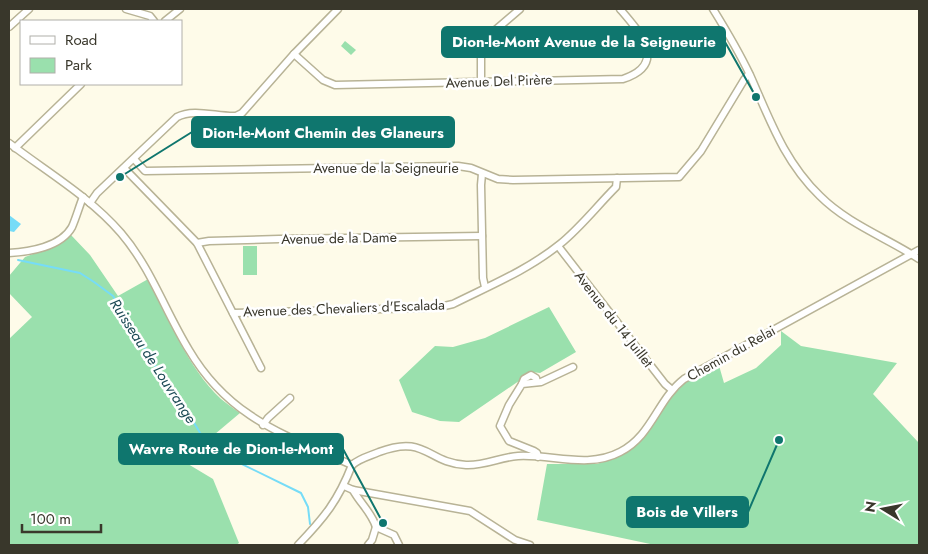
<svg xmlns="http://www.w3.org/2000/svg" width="928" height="554" viewBox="0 0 928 554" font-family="Jost,sans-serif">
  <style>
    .green { fill: #9ae0ad }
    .water { fill: #76dcf7 }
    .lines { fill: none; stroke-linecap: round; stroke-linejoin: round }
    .stream { stroke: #76dcf7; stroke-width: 2 }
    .minor-casing { stroke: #b8b396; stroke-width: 9 }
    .minor { stroke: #fff; stroke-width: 6 }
    .labels { text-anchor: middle; stroke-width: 5; stroke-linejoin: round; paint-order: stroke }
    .street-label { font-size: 14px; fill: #39372b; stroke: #fff }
    .water-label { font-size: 15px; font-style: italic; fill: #1d4b56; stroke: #fff }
    .leader { fill: none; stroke: #0f766e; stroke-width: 2 }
    .callout-dot { fill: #0f766e; stroke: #fff; stroke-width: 2 }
    .callout { fill: #0f766e; stroke: #0f766e; stroke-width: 2 }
    .callout-label { font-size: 15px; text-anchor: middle; font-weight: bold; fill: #fff }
  </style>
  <rect width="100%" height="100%" fill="#fefbe9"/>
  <g class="green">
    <path d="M345 41 356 50 351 55 341 46Z"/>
    <path d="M71 235 90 255 118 296 150 278C169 319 187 367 221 399 227 404 233 408 240 413L183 461 213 479 239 543 236 545H9V339L32 317 9 293V276L25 257 52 247Z"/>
    <rect x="243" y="246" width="14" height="29"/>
    <path d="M549 307 576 352 540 373 532 372 459 422 440 421 412 412 399 380 435 346 453 347 485 338Z"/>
    <path d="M781 331 801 346 897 363 873 394 919 443V545H655L537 520 547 464H597L622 455 645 437 670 398 685 383 718 362 724 383 756 368 781 345Z"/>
  </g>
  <path class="water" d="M9 215 21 224 14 232 9 231Z"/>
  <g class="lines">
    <path class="stream" d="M18 260 80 273 94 282 113 296 156 367 193 421 209 448 301 493 308 507 310 524"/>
    <defs>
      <g id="minor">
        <path d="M126 9 150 16 154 21"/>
        <path d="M713 9C726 30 739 52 750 75 770 120 784 161 820 196 848 224 887 238 919 259"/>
        <path d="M165 21 180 9"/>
        <path d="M9 27 29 9"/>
        <path d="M294 54 323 80 335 85 623 79C669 64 639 31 620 9"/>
        <path d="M481 82V47L486 38 520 9"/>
        <path d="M9 143C47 172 90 197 121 233 151 268 165 311 189 350 229 418 285 435 352 465"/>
        <path d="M15 148 81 84"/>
        <path d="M134 159 145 171 458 166 471 168 498 179 513 180 679 177 701 151 744 80 749 74"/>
        <path d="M124 168 197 243 261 368"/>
        <path d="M482 174 481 185 483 278 485 287"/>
        <path d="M90 203 97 193 177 117C194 108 217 117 236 116L242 113 294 54 338 9"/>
        <path d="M197 243 209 241 279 239 482 236"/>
        <path d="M558 246 665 384 672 390"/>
        <path d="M9 253C29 252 61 247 72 227 76 218 79 207 83 197"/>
        <path d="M233 313 420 308 440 307 453 304C489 286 528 270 560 244 580 228 597 206 616 187L617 178"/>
        <path d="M522 384 524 379 531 375 536 378 537 382"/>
        <path d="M263 425 268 418 290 398"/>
        <path d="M538 457 537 453 534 451 509 441 500 426 509 405 522 384 541 382 573 367"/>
        <path d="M352 465C360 458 370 456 379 452 426 434 427 463 466 465 484 466 501 457 518 456 552 454 588 469 620 452 652 436 657 400 684 379L919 250"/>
        <path d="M344 486 353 490 470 511 515 540 530 545"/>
        <path d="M353 490C360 503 372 513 376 527"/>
        <path d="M376 527 394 535 399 545"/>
        <path d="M298 545C324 518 338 501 352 465"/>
        <path d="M368 545 372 540 376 527"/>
      </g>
    </defs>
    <use href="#minor" class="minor-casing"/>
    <use href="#minor" class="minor"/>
  </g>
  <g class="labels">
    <g class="street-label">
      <text transform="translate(499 81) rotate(-2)" y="5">Avenue Del Pirère</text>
      <text x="386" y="173">Avenue de la Seigneurie</text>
      <text transform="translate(339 238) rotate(-1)" y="5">Avenue de la Dame</text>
      <text transform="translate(344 308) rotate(-2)" y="5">Avenue des Chevaliers d'Escalada</text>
      <text transform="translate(614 319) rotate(52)" y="5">Avenue du 14 Juillet</text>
      <text transform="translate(731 353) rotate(-29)" y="5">Chemin du Relai</text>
    </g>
    <g class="water-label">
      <text transform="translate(153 361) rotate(57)" y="5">Ruisseau de Louvrange</text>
    </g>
  </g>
  <path class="leader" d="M756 97L725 42M120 177L192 132M383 523L343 449M779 440L748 512"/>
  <g class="callout-dot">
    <circle cx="756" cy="97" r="5"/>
    <circle cx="120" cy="177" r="5"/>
    <circle cx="383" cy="523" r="5"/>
    <circle cx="779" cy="440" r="5"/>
  </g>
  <g class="callout">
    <rect x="442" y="27" width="283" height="30" rx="5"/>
    <rect x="192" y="117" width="262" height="30" rx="5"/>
    <rect x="119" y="434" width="224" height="30" rx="5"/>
    <rect x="627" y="497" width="121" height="30" rx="5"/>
  </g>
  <g class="callout-label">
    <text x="584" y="47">Dion-le-Mont Avenue de la Seigneurie</text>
    <text x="323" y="138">Dion-le-Mont Chemin des Glaneurs</text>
    <text x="231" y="454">Wavre Route de Dion-le-Mont</text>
    <text x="687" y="517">Bois de Villers</text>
  </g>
  <rect width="928" height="554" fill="none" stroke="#39372b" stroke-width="20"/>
  <rect x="20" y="20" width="162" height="65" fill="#ffffff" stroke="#b0afaa"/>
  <rect x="30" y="36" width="25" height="8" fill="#ffffff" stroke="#b0afaa"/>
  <text x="65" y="45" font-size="15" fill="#39372b">Road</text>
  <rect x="30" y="58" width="25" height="15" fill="#9ae0ad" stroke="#b0afaa"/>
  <text x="65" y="70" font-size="15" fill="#39372b">Park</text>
  <g transform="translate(883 509) rotate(280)" stroke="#ffffff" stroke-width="4" paint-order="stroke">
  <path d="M0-4L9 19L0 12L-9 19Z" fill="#39372b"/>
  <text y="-8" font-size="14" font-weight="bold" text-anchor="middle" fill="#39372b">N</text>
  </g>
  <path d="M22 524v8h79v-8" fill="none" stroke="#39372b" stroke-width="2.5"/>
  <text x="30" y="524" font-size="15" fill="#39372b" stroke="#ffffff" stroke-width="4" paint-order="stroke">100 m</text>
</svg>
